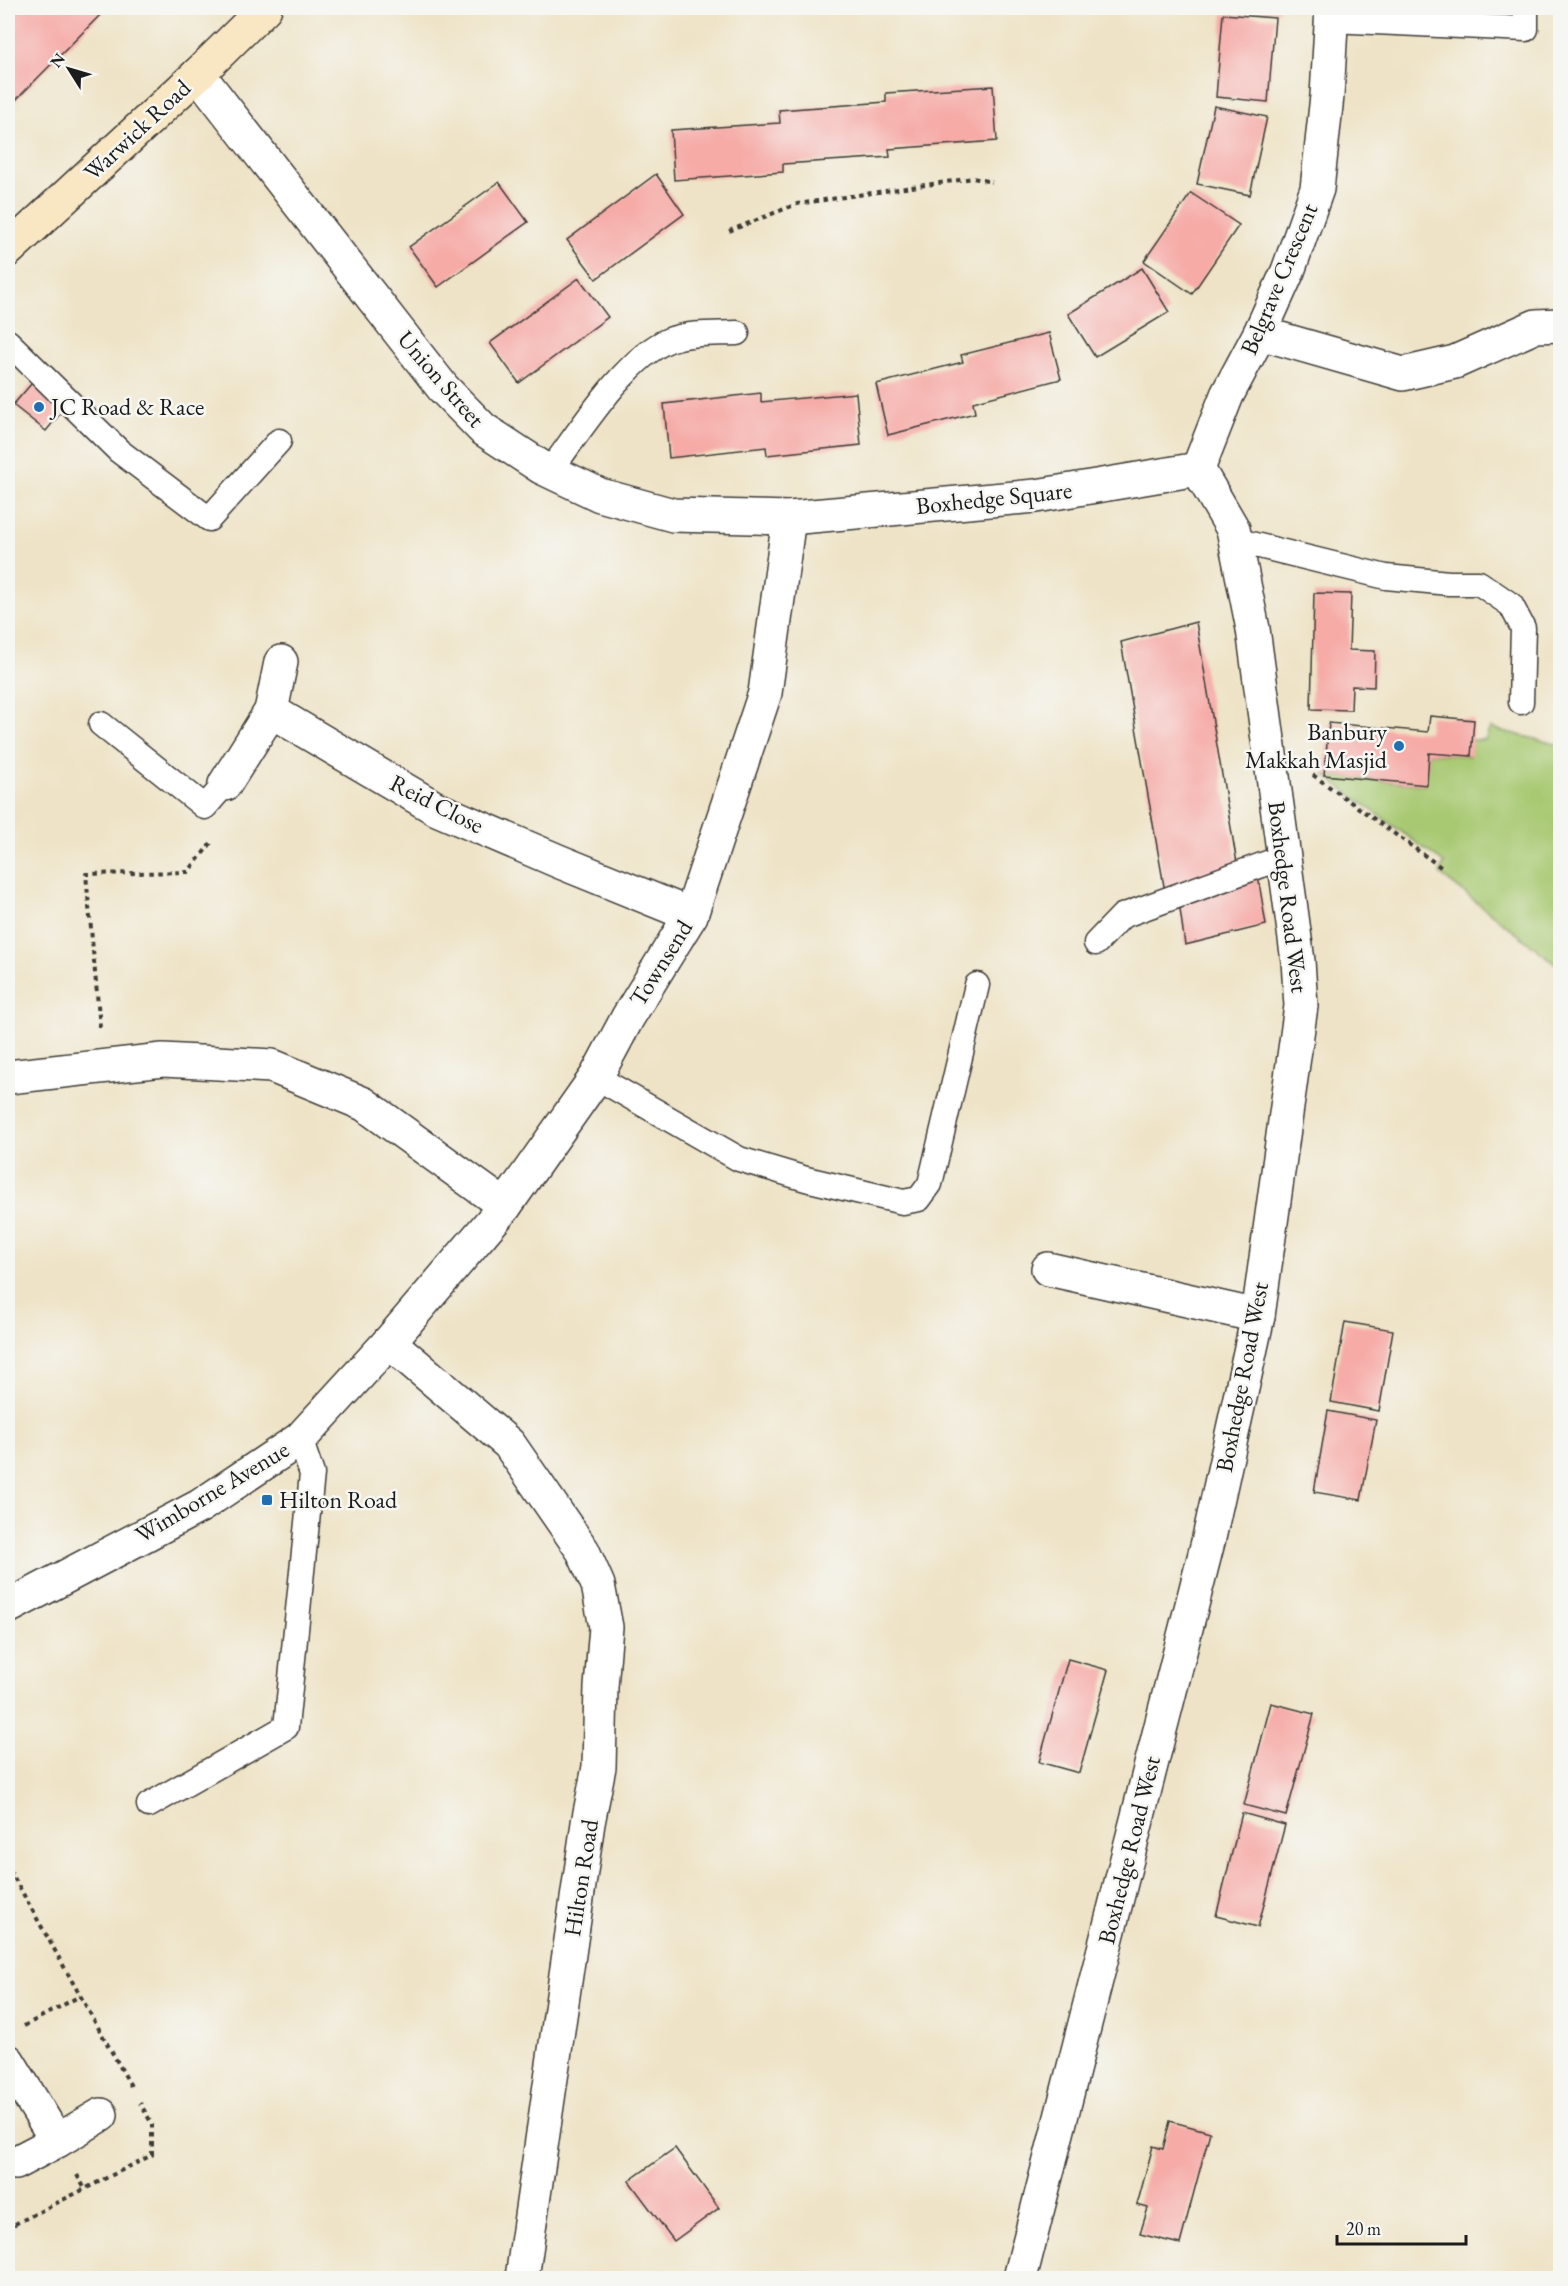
<svg xmlns="http://www.w3.org/2000/svg" width="1568" height="2286" viewBox="0 0 1568 2286" font-family="'EB Garamond',serif">
  <style>
    .green { fill: #a8c972; stroke: #627247; stroke-width: 1.5 }
    .building { fill: #f6aba7 }
    .lines { fill: none; stroke-linecap: round; stroke-linejoin: round }
    .service-casing { stroke: #3c3a36; stroke-width: 27 }
    .minor-casing { stroke: #3c3a36; stroke-width: 36 }
    .secondary-casing { stroke: #3c3a36; stroke-width: 36 }
    .path { stroke: #3c3a36; stroke-width: 4; stroke-dasharray: 4.5 4.5; stroke-linecap: butt }
    .service { stroke: #fff; stroke-width: 24 }
    .minor { stroke: #fff; stroke-width: 33 }
    .secondary { stroke: #f9e7c3; stroke-width: 33 }
    .poi-dot { fill: #1f6fb2; stroke: #f6f6f2; stroke-width: 2 }
    .labels { text-anchor: middle; stroke-width: 5; stroke-linejoin: round; paint-order: stroke }
    .street-label { font-size: 24px; fill: #1c1c1c; stroke: #f6f6f2 }
    .poi-label { font-size: 24px; fill: #1c1c1c; stroke: #f6f6f2; text-anchor: start }
  </style>
  <rect width="100%" height="100%" fill="#f6f6f2"/>
  <filter id="ink" filterUnits="userSpaceOnUse"><feTurbulence type="fractalNoise" baseFrequency=".0167" numOctaves="2"/><feDisplacementMap in="SourceGraphic" scale="12" xChannelSelector="R" yChannelSelector="G"/><feConvolveMatrix kernelMatrix="1 2 1 2 8 2 1 2 1" color-interpolation-filters="sRGB"/></filter>
  <filter id="wash" filterUnits="userSpaceOnUse"><feTurbulence type="fractalNoise" baseFrequency=".008" numOctaves="4" result="noise"/><feDisplacementMap in="SourceGraphic" scale="24" xChannelSelector="R" yChannelSelector="G"/><feGaussianBlur stdDeviation="1.35" result="paint"/><feColorMatrix in="noise" values="0 0 0 0 0 0 0 0 0 0 0 0 0 0 0 0 0 1.4 0 .05"/><feComposite in="paint" operator="in"/></filter>
  <g filter="url(#wash)">
    <rect width="100%" height="100%" fill="#eee3c6"/>
    <path class="green" d="M1490 728 1560 745V967L1440 874 1444 863 1324 775 1426 785 1429 753 1470 756 1472 740H1485Z"/>
    <g id="blocks">
      <g class="building">
        <path d="M8 8H107L8 108Z"/>
        <path d="M1223 8H1279V11L1223 10Z"/>
        <path d="M1223 14 1275 18 1268 102 1216 97Z"/>
        <path d="M993 86 997 141 889 149 890 157 783 164V172L674 180 671 130 780 123 779 110 886 102V93Z"/>
        <path d="M1214 106 1267 117 1250 195 1197 184Z"/>
        <path d="M656 174 684 214 596 279 567 240Z"/>
        <path d="M499 182 528 222 438 287 409 247Z"/>
        <path d="M1191 193 1239 225 1192 294 1144 261Z"/>
        <path d="M1142 268 1169 312 1095 357 1068 314Z"/>
        <path d="M579 278 608 317 519 383 490 343Z"/>
        <path d="M1049 333 1061 379 973 402 975 413 888 435 876 384 963 362 961 355Z"/>
        <path d="M32 383 64 409 46 431 13 405Z"/>
        <path d="M761 393V402L856 393 861 445 767 455 766 447 669 458 664 404Z"/>
        <path d="M1314 593 1351 594 1349 650 1375 651 1374 687 1352 686 1351 710 1311 709Z"/>
        <path d="M1196 622 1238 869 1165 892 1121 642Z"/>
        <path d="M1430 716 1474 720 1471 756 1429 753 1427 785 1324 775 1329 723 1428 732Z"/>
        <path d="M1258 876 1266 925 1185 945 1179 902Z"/>
        <path d="M1345 1322 1393 1330 1379 1411 1331 1402Z"/>
        <path d="M1328 1411 1376 1420 1361 1500 1314 1492Z"/>
        <path d="M1068 1659 1108 1670 1079 1773 1039 1762Z"/>
        <path d="M1271 1703 1314 1714 1286 1816 1244 1805Z"/>
        <path d="M1242 1813 1285 1825 1258 1927 1216 1916Z"/>
        <path d="M1170 2121 1210 2132 1180 2244 1140 2234 1148 2208 1137 2205 1153 2146 1163 2149Z"/>
        <path d="M675 2148 719 2208 674 2241 629 2181Z"/>
      </g>
    </g>
  </g>
  <g filter="url(#ink)">
    <use href="#blocks" fill-opacity="0" stroke="#3c3a36" stroke-width="1.5"/>
    <g class="lines">
      <defs>
        <g id="service">
          <path d="M1331 20 1526 29V8"/>
          <path d="M8 342 119 451 209 519 279 441"/>
          <path d="M550 471C578 434 626 357 669 340 690 332 716 334 737 333"/>
          <path d="M1235 540 1386 577 1449 583H1479L1511 605 1523 628 1521 702"/>
          <path d="M101 724 205 807 225 784"/>
          <path d="M1096 943 1122 916 1284 857"/>
          <path d="M596 1077 739 1159 806 1179 903 1202 919 1199 930 1184 977 985"/>
          <path d="M149 1805 286 1727 312 1474 300 1439"/>
        </g>
        <g id="minor">
          <path d="M198 74 443 388 483 429 541 467 600 495 673 515 789 518 1036 496 1198 469"/>
          <path d="M1260 333 1403 374 1455 362 1536 326 1560 325"/>
          <path d="M1198 469 1227 395 1260 333 1288 271 1317 189 1327 96 1332 8"/>
          <path d="M271 711 281 662"/>
          <path d="M225 784 271 711 437 809 558 861 691 915"/>
          <path d="M8 1077 163 1060 272 1066 364 1104 505 1206"/>
          <path d="M1048 1269 1258 1316"/>
          <path d="M389 1342 509 1444 583 1551 598 1585 606 1627 601 1687 599 1767 588 1823 522 2278"/>
          <path d="M8 1607 200 1506 300 1439 389 1342 505 1206 596 1077 628 1017 691 915 765 693 789 518"/>
          <path d="M8 2061 57 2141 101 2115"/>
          <path d="M15 2163 57 2141"/>
          <path d="M1020 2278 1209 1538 1258 1316 1301 1006 1298 961 1253 629 1233 529 1198 469"/>
        </g>
        <path id="secondary" d="M8 250 198 74 265 8"/>
      </defs>
      <use href="#service" class="service-casing"/>
      <use href="#minor" class="minor-casing"/>
      <use href="#secondary" class="secondary-casing"/>
      <g class="path">
        <path d="M729 231 797 204 973 178 992 182"/>
        <path d="M1313 775 1442 868"/>
        <path d="M100 1027 86 874 188 872 212 842"/>
        <path d="M8 1876 12 1874 132 2088"/>
        <path d="M24 2026 80 1996"/>
        <path d="M77 2175 85 2189"/>
        <path d="M8 2218 15 2224 152 2155V2124L140 2103"/>
      </g>
      <use href="#service" class="service"/>
      <use href="#minor" class="minor"/>
      <use href="#secondary" class="secondary"/>
    </g>
  </g>
  <g class="poi-dot">
    <circle cx="39" cy="407" r="6"/>
    <circle cx="1399" cy="746" r="6"/>
    <rect x="261" y="1494" width="12" height="12" rx="3"/>
  </g>
  <g class="labels">
    <g class="street-label">
      <text transform="translate(137 130) rotate(-43)" y="8">Warwick Road</text>
      <text transform="translate(1279 279) rotate(-67)" y="8">Belgrave Crescent</text>
      <text transform="translate(441 379) rotate(49)" y="8">Union Street</text>
      <text transform="translate(994 498) rotate(-6)" y="8">Boxhedge Square</text>
      <text transform="translate(437 804) rotate(27)" y="8">Reid Close</text>
      <text transform="translate(1288 897) rotate(83)" y="8">Boxhedge Road West</text>
      <text transform="translate(661 963) rotate(-58)" y="8">Townsend</text>
      <text transform="translate(1242 1377) rotate(-79)" y="8">Boxhedge Road West</text>
      <text transform="translate(212 1492) rotate(-31)" y="8">Wimborne Avenue</text>
      <text transform="translate(1129 1850) rotate(-76)" y="8">Boxhedge Road West</text>
      <text transform="translate(581 1878) rotate(-81)" y="8">Hilton Road</text>
    </g>
    <g class="poi-label">
      <text x="51" y="415">JC Road &amp; Race</text>
      <text x="1387" y="740" text-anchor="end">Banbury<tspan x="1387" dy="28">Makkah Masjid</tspan></text>
      <text x="279" y="1508">Hilton Road</text>
    </g>
  </g>
  <rect width="1568" height="2286" fill="none" stroke="#f6f6f2" stroke-width="30"/>
  <g transform="translate(69 69) rotate(307)" stroke="#f6f6f2" stroke-width="4.5" paint-order="stroke">
  <path d="M0-4.5L10 22L0 15L-10 22Z" fill="#1c1c1c"/>
  <text y="-9" font-size="16" font-weight="bold" text-anchor="middle" fill="#1c1c1c">N</text>
  </g>
  <path d="M1337 2235v9h129v-9" fill="none" stroke="#1c1c1c" stroke-width="3"/>
  <text x="1346" y="2235" font-size="18" fill="#1c1c1c" stroke="#f6f6f2" stroke-width="4.5" paint-order="stroke">20 m</text>
</svg>
